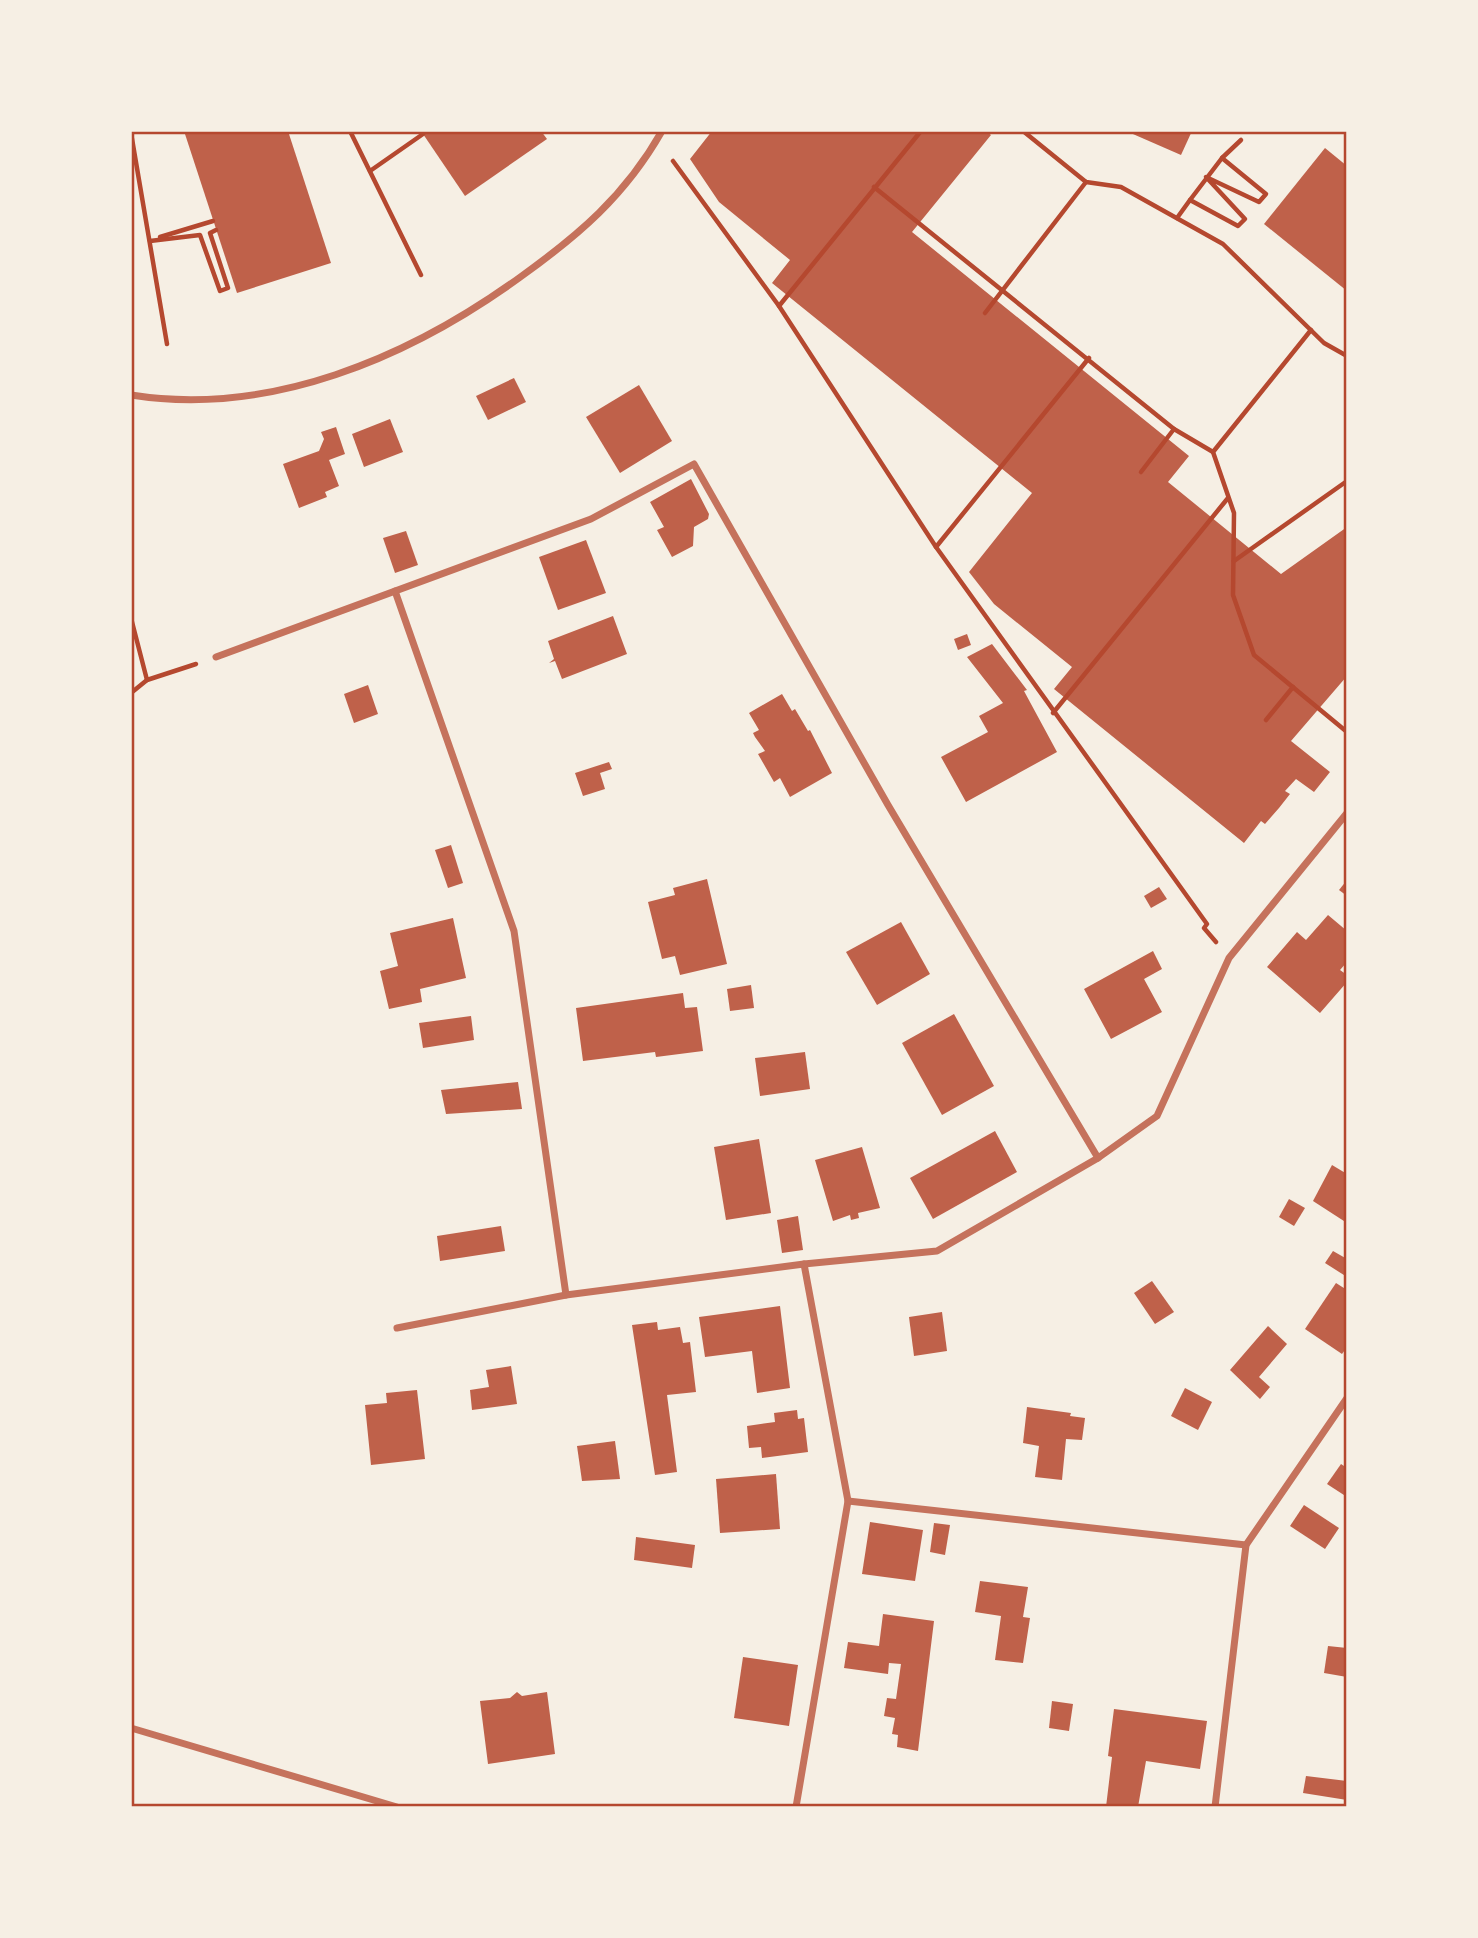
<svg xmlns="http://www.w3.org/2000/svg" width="1478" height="1938" viewBox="0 0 1478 1938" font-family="'DejaVu Sans',sans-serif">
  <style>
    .building { fill: #bf614a }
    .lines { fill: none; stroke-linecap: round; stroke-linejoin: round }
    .path { stroke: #b5482f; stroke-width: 4.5 }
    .minor { stroke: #c5725c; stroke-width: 7 }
    .neatline { fill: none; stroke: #b5482f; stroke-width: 2.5 }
  </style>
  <rect width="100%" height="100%" fill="#f6efe4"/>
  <g class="building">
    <path d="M184 131H288L331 263 237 293Z"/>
    <path d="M421 131H541L547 139 465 196Z"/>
    <path d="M712 131H986L991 135 912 232 1189 456 1168 482 1281 574 1347 527V676L1291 741 1330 772 1314 792 1296 779 1285 791 1290 794 1279 808 1265 824 1261 821 1244 843 1054 689 1072 667 994 604 969 572 1032 493 772 283 790 260 719 202 690 159Z"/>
    <path d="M1126 131H1192L1181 155Z"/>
    <path d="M1325 148 1347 166V291L1264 224Z"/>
    <path d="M514 378 526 402 488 420 476 396Z"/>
    <path d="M639 385 672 441 620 473 586 417Z"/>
    <path d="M390 419 403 452 364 467 352 434Z"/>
    <path d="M336 427 345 454 329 460 339 486 325 492 327 497 299 508 283 464 319 451 324 439 321 432Z"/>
    <path d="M691 479 709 514 708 519 694 527 693 546 672 557 657 530 664 527 650 502Z"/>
    <path d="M406 531 418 565 395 573 383 538Z"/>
    <path d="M586 540 606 593 558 610 539 557Z"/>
    <path d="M613 616 627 654 562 679 555 661 549 663 554 659 548 641Z"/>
    <path d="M967 634 971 645 958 650 954 639Z"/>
    <path d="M992 644 1027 690 1024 691 1057 752 966 802 941 757 988 732 979 716 1003 703 967 657Z"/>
    <path d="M368 685 378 714 354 723 344 694Z"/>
    <path d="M782 694 792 711 795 709 808 731 810 730 832 773 790 797 780 778 774 782 758 754 765 751 755 737 753 733 759 730 749 713Z"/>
    <path d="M609 762 612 769 600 773 605 789 583 796 575 773Z"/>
    <path d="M451 845 463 883 448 888 435 850Z"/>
    <path d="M707 879 727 964 680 975 675 956 662 959 648 902 675 895 673 888Z"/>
    <path d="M1347 880V896L1339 890Z"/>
    <path d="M1159 887 1167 899 1151 908 1144 896Z"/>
    <path d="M1328 915 1347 931V962L1340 970 1347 975V982L1320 1013 1267 967 1297 932 1306 940Z"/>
    <path d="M453 918 466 978 420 989 422 1002 389 1009 380 971 398 966 390 933Z"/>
    <path d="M901 922 930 974 877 1005 846 952Z"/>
    <path d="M1153 951 1162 969 1144 979 1162 1012 1111 1039 1084 989Z"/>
    <path d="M751 985 754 1008 730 1011 727 989Z"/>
    <path d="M683 993 685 1008 697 1007 703 1051 656 1057 655 1052 583 1061 576 1008Z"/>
    <path d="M954 1014 994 1086 942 1115 902 1043Z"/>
    <path d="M471 1016 474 1040 423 1048 419 1023Z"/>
    <path d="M805 1052 810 1089 760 1096 755 1058Z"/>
    <path d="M518 1082 522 1109 446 1114 441 1090Z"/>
    <path d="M995 1131 1017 1172 933 1219 910 1178Z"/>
    <path d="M759 1139 771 1213 726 1220 714 1147Z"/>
    <path d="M862 1147 880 1208 858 1213 859 1218 851 1220 850 1215 833 1221 815 1160Z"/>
    <path d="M1332 1165 1347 1174V1223L1313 1201Z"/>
    <path d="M1289 1199 1305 1208 1294 1226 1279 1217Z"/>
    <path d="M798 1216 803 1250 782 1253 777 1220Z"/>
    <path d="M501 1226 505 1251 440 1261 437 1236Z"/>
    <path d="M1333 1251 1347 1259V1277L1325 1263Z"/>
    <path d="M1152 1281 1174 1312 1155 1324 1134 1293Z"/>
    <path d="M1336 1283 1347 1290V1347L1342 1354 1305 1329Z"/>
    <path d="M780 1306 790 1388 757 1393 752 1351 705 1357 699 1317Z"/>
    <path d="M942 1312 947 1351 914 1356 909 1317Z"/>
    <path d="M657 1322 658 1330 680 1327 683 1343 690 1342 696 1392 667 1395 677 1472 655 1475 632 1325Z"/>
    <path d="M1268 1326 1287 1344 1259 1377 1270 1387 1260 1399 1230 1370Z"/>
    <path d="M511 1366 517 1404 472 1410 470 1390 489 1387 486 1370Z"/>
    <path d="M1185 1388 1212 1402 1198 1430 1171 1416Z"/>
    <path d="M417 1390 425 1459 371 1465 365 1405 387 1403 386 1393Z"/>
    <path d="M1027 1407 1071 1413 1070 1416 1085 1418 1082 1440 1066 1439 1062 1480 1035 1477 1039 1446 1023 1443Z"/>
    <path d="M797 1410 798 1419 804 1418 808 1452 762 1458 761 1447 749 1448 747 1426 775 1422 774 1413Z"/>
    <path d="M615 1441 620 1479 582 1481 577 1446Z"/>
    <path d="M1341 1464 1347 1468V1497L1327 1484Z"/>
    <path d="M776 1474 780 1529 720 1533 716 1479Z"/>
    <path d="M1304 1505 1339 1528 1325 1549 1290 1526Z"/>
    <path d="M870 1522 923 1530 915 1581 862 1574Z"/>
    <path d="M934 1523 950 1525 945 1555 930 1552Z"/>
    <path d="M636 1537 695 1545 692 1568 634 1560Z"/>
    <path d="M980 1581 1028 1587 1023 1617 1030 1618 1023 1663 995 1660 1001 1616 975 1612Z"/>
    <path d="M883 1614 934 1621 918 1751 897 1747 898 1735 892 1734 895 1718 884 1716 887 1698 896 1699 901 1664 889 1663 888 1674 844 1668 848 1642 879 1646Z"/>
    <path d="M1328 1646 1347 1648V1677L1324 1673Z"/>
    <path d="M743 1657 798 1665 789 1726 734 1718Z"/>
    <path d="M517 1692 522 1696 547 1692 555 1754 488 1764 480 1701 510 1698Z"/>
    <path d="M1052 1701 1073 1704 1069 1731 1049 1728Z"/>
    <path d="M1114 1709 1207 1721 1200 1769 1146 1761 1138 1807H1106L1112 1757 1108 1756Z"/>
    <path d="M1306 1776 1347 1781V1800L1303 1793Z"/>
  </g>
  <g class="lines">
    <g class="path">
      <path d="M350 131 421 275"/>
      <path d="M1023 131 1086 182 1121 187 1223 244 1324 343 1347 356"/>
      <path d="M131 133 167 344"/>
      <path d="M673 161 779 306 936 547 1207 924 1204 928 1216 942"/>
      <path d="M370 171 423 134"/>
      <path d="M874 187 1174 429 1213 452"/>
      <path d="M1190 200 1222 158"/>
      <path d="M1177 218 1190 200 1238 226 1245 219 1206 177 1259 202 1266 194 1222 158 1241 140"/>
      <path d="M160 237 213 221"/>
      <path d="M150 241 200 235 220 291 228 288 210 233 216 230"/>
      <path d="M779 306 921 131"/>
      <path d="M985 313 1086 182"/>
      <path d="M1311 330 1213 452 1234 513 1233 595 1254 655 1347 732"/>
      <path d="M1141 472 1174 429"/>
      <path d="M936 547 1089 358"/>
      <path d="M1234 561 1347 481"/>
      <path d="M131 618 147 680 196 664"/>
      <path d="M131 693 147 680"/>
      <path d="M1053 713 1228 498"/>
      <path d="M1266 720 1293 687"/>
    </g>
    <g class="minor">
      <path d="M131 395C270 417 408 358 519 278 579 235 625 196 662 131"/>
      <path d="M395 591 514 931 566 1295"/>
      <path d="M216 657 591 519 694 464 888 805 1098 1158"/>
      <path d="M397 1328 566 1295 804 1264 937 1251 1098 1158 1157 1116 1229 958 1347 813"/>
      <path d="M848 1501 1246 1545"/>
      <path d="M131 1728 397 1807"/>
      <path d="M796 1807 848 1501 804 1264"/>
      <path d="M1215 1807 1246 1545 1347 1398"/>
    </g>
  </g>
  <rect width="1478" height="1938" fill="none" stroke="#f6efe4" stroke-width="266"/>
  <rect x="133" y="133" width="1212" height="1672" class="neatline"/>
</svg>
